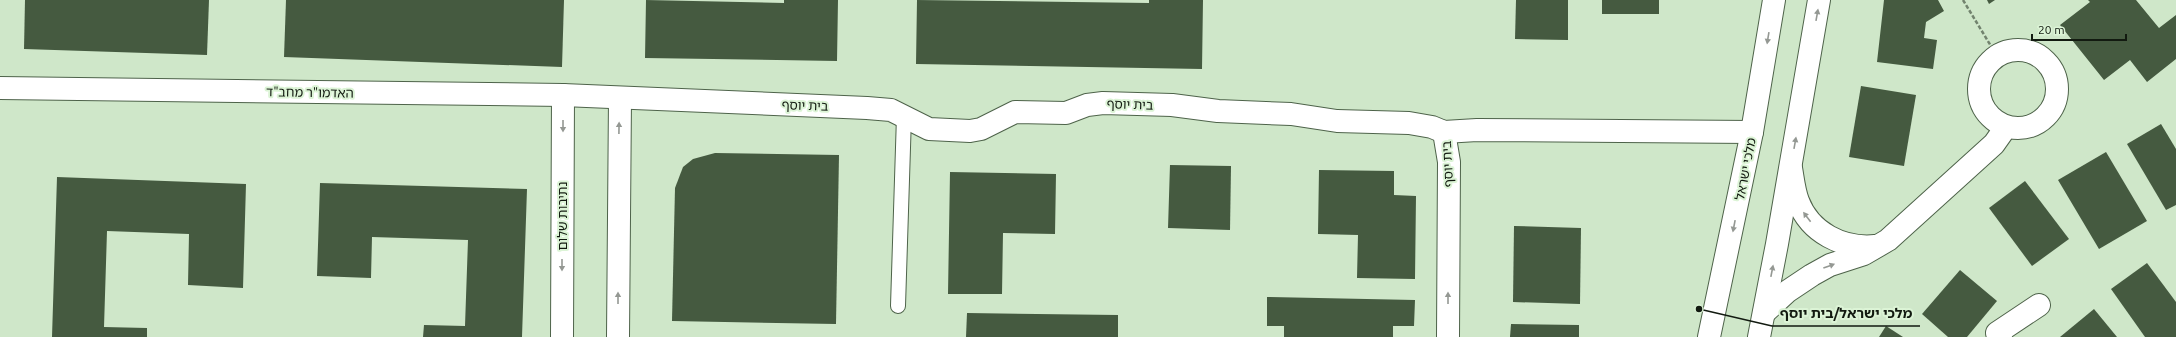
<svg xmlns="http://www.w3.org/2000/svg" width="2176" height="337" viewBox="0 0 2176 337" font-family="Ubuntu,'Noto Sans Hebrew',sans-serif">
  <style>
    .building { fill: #455a40 }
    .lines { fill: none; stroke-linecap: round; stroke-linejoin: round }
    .service-casing { stroke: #4e634a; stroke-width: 16 }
    .minor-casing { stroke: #4e634a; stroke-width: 24 }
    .tertiary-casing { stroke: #4e634a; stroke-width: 24 }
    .path { stroke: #72836e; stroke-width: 2.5; stroke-dasharray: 4 2; stroke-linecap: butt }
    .service { stroke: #fff; stroke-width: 14 }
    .minor { stroke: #fff; stroke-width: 22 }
    .tertiary { stroke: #fff; stroke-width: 22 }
    .oneway { fill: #949893 }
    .labels { text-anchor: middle; stroke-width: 4; stroke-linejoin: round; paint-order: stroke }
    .street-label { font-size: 13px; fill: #121a10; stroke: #dcf4d6 }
    .leader { fill: none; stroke: #121a10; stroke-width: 1.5 }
    .callout-dot { fill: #121a10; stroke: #dcf4d6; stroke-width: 1.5 }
    .callout-label { font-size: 14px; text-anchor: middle; font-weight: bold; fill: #121a10; stroke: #dcf4d6; stroke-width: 4; stroke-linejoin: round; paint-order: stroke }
  </style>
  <rect width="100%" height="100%" fill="#cfe7c9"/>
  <g class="building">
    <path d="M25 0H209L207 55 24 49Z"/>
    <path d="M286 0H564L562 67 284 57Z"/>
    <path d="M646 0 784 3V0H838L837 61 645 58Z"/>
    <path d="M917 0 1149 3V0H1203L1202 69 916 64Z"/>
    <path d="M1516 0H1568V40L1515 39Z"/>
    <rect x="1602" y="0" width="57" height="14"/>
    <path d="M1884 0H1938L1944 11 1926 22 1924 38 1937 40 1933 69 1877 62Z"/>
    <path d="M1987 0H1995L1989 4Z"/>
    <path d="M2088 0H2136L2159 28 2176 15V59L2147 82 2130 60 2104 80 2060 25 2090 2Z"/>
    <path d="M1861 86 1916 95 1904 166 1849 157Z"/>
    <path d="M2161 124 2176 149V205L2166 210 2127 144Z"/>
    <path d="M2106 152 2147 221 2099 249 2058 180Z"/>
    <path d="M715 153 839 155 836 324 672 321 675 188 683 167 693 159Z"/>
    <path d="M1170 165 1231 166 1230 230 1168 228Z"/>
    <path d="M1319 170 1394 171V195L1416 196 1415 279 1357 278 1358 235 1318 234Z"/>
    <path d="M950 172 1056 174 1055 234 1003 233 1002 294H948Z"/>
    <path d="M57 177 246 184 243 288 188 285 189 234 107 231 104 327 147 328V337H52Z"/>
    <path d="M2025 181 2069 239 2032 266 1989 208Z"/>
    <path d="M320 183 527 189 522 337H423L424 325 465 326 468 240 372 237 371 278 317 276Z"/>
    <path d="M1514 226 1581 228 1580 304 1513 302Z"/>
    <path d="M2147 263 2176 302V337H2145L2111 289Z"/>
    <path d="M1960 270 1997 301 1967 337H1948L1922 314Z"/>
    <path d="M1267 297 1415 300 1414 326H1393V337H1284V326H1267Z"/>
    <path d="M2094 309 2117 337H2060Z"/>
    <path d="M967 313 1118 315V337H966Z"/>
    <path d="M1511 324 1579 325V337H1510Z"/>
    <path d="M1886 326 1903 337H1879Z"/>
  </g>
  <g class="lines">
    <defs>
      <path id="service" d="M898 306 904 116"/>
      <g id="minor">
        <circle cx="2018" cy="89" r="39"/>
        <path d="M0 88 563 95 867 108 891 110 929 129 970 131 981 129 1015 112 1066 113 1087 105 1103 103 1172 105 1218 111 1291 114 1337 121 1409 123 1432 127 1444 132 1477 130 1752 132"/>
        <path d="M1444 132 1449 162 1448 337"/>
        <path d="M1791 168C1793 179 1794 191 1798 201 1810 233 1843 249 1875 246"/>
        <path d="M1764 313 1788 291 1812 275 1830 265 1864 254 1888 240 1994 144 2006 127"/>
        <path d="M562 337 563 95"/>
        <path d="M618 337 620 98"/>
        <path d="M2001 337 1997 333 2039 305"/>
      </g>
      <g id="tertiary">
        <path d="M1709 337 1752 132 1774 0"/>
        <path d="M1759 337 1777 244 1819 0"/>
      </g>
    </defs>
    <use href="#service" class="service-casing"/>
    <use href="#minor" class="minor-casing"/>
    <use href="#tertiary" class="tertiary-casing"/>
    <path class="path" d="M1963 0 1997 56"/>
    <use href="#service" class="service"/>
    <use href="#minor" class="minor"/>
    <use href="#tertiary" class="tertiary"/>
  </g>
  <defs><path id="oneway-solid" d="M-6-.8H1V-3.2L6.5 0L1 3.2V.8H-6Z"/></defs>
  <g class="oneway">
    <use href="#oneway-solid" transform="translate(1817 15) rotate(-80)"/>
    <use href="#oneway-solid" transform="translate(1768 38) rotate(99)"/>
    <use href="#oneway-solid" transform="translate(563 126) rotate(90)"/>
    <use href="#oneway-solid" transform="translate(619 128) rotate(-89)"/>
    <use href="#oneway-solid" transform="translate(1795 143) rotate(-80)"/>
    <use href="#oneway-solid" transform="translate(1807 217) rotate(-127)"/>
    <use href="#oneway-solid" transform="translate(1734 226) rotate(101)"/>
    <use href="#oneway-solid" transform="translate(562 265) rotate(90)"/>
    <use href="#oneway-solid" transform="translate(1829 266) rotate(-20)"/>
    <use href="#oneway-solid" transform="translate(1772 271) rotate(-79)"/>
    <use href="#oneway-solid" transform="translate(618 298) rotate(-90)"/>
    <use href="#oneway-solid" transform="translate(1448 298) rotate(-90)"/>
  </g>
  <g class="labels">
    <g class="street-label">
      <text transform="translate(310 92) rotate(1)" y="5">האדמו"ר מחב"ד</text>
      <text transform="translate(1130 104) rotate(2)" y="5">בית יוסף</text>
      <text transform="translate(805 105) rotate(2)" y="5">בית יוסף</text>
      <text transform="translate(1447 164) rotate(-93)" y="5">בית יוסף</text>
      <text transform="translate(1745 169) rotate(-79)" y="5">מלכי ישראל</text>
      <text transform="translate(562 216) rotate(-90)" y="5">נתיבות שלום</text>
    </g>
  </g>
  <path class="leader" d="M1699 309L1772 326H1920"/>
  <circle class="callout-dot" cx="1699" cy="309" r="4"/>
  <g class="callout-label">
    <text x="1846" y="318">מלכי ישראל/בית יוסף</text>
  </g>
  <path d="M2032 34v6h94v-6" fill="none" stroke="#121a10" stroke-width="2"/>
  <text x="2038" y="34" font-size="12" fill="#121a10" stroke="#dcf4d6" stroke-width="3" paint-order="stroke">20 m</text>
</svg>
